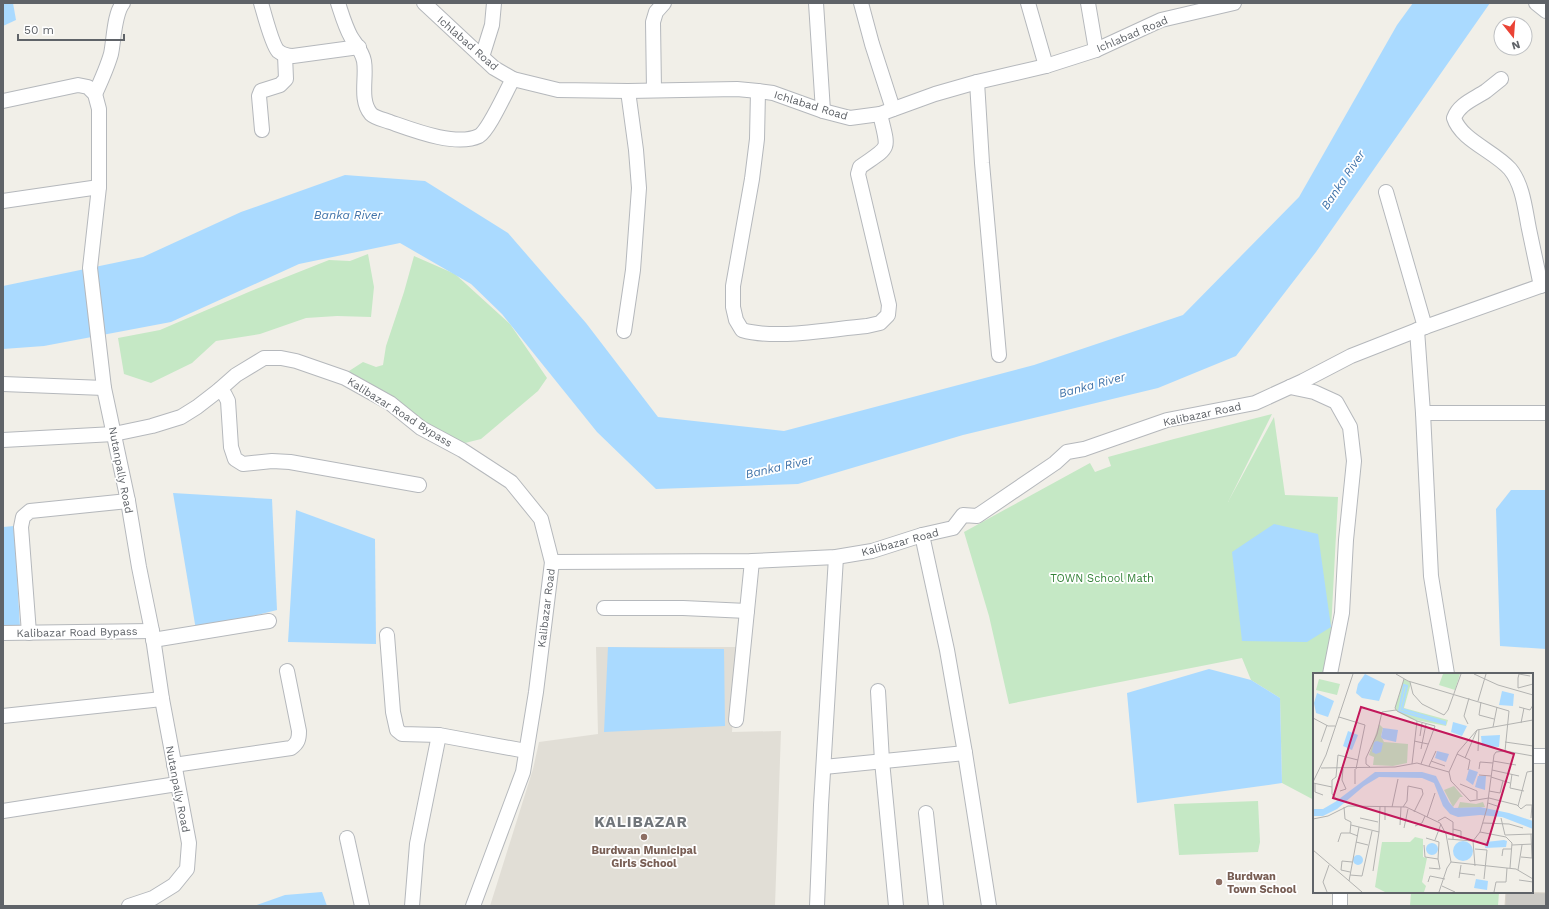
<svg xmlns="http://www.w3.org/2000/svg" width="1549" height="909" viewBox="0 0 1549 909" font-family="'Work Sans',sans-serif">
  <style>
    .education { fill: #e1ded6 }
    .green { fill: #c5e8c5 }
    .water { fill: #aadaff }
    .building { fill: #cccac5; stroke: #d6d1c6 }
    .lines { fill: none; stroke-linecap: round; stroke-linejoin: round }
    .street-casing { stroke: #b5b8bc; stroke-width: 16 }
    .street { stroke: #fff; stroke-width: 14 }
    .education-dot { fill: #8d6e63; stroke: #fff; stroke-width: 1.5 }
    .labels { text-anchor: middle; stroke-width: 3.5; stroke-linejoin: round; paint-order: stroke }
    .street-label { font-size: 11px; fill: #5f6368; stroke: #fff }
    .park-label { font-size: 11px; fill: #348238; stroke: #fff }
    .education-label { font-size: 11px; font-weight: bold; fill: #785e54; stroke: #fff }
    .water-label { font-size: 12px; font-style: italic; fill: #4174aa; stroke: #fff }
    .district-label { font-size: 15px; font-weight: bold; letter-spacing: 1px; fill: #70757a; stroke: #fff }
    .inset-river { fill: none; stroke: #aadaff; stroke-width: 2 }
    .inset-road { fill: none; stroke: #b3b3b1; stroke-width: 1 }
    .view { fill: #c2185b; fill-opacity: 0.15; stroke: #c2185b; stroke-width: 2 }
    .inset-edge { fill: none; stroke: #5f6368; stroke-width: 2 }
  </style>
  <rect width="100%" height="100%" fill="#f1efe8"/>
  <path class="education" d="M596 647H738L732 732 781 731 775 906H490L533 769 539 742 598 734Z"/>
  <g class="green">
    <path d="M368 254 374 287 371 317 337 316 306 318 260 334 216 341 192 363 151 383 124 374 118 338 160 330 251 291 329 260 350 261Z"/>
    <path d="M414 256 455 274 510 324 547 378 538 391 481 439 461 444 352 378 349 371 363 362 376 367 383 365 386 346 404 292Z"/>
    <path d="M1272 414 1228 502 1274 417 1285 495 1338 497 1330 649 1327 674H1314V800L1282 783 1280 698 1251 680 1242 658 1009 704 989 616 964 532 1090 463 1095 472 1111 466 1108 457 1174 439Z"/>
    <path d="M1258 801 1260 842 1258 852 1179 855 1174 804Z"/>
    <path d="M1411 892H1499L1498 906H1410Z"/>
  </g>
  <g class="water">
    <path d="M3 3H13L16 20 3 26Z"/>
    <path d="M1413 3H1490L1316 252 1236 356 1158 388 963 435 798 484 656 489 597 432 502 314 471 284 400 243 299 264 171 322 44 346 3 349V286L143 257 241 212 345 175 425 181 508 233 586 323 658 417 784 431 1034 365 1183 315 1299 197 1397 25Z"/>
    <path d="M1511 490H1546V649L1500 646 1496 509Z"/>
    <path d="M173 493 272 499 277 610 196 630Z"/>
    <path d="M296 510 375 539 376 644 288 642Z"/>
    <path d="M1274 524 1318 534 1331 627 1307 642 1242 641 1232 552Z"/>
    <path d="M14 526 20 627 3 626V527Z"/>
    <path d="M608 647 724 649 725 726 604 732Z"/>
    <path d="M1209 669 1251 680 1280 698 1282 783 1137 803 1127 693Z"/>
    <path d="M322 892 327 906H254L285 895Z"/>
  </g>
  <path class="building" d="M1506 892 1546 893V906H1505Z"/>
  <g class="lines">
    <defs>
      <g id="street">
        <path d="M261 3C264 13 272 45 278 51 283 55 287 56 293 56L359 47"/>
        <path d="M338 3C342 15 345 26 351 37 356 45 362 51 364 61 367 77 359 100 371 114 375 118 385 120 390 122 413 130 456 147 479 136 489 130 506 91 513 79"/>
        <path d="M424 3 482 57 494 68 513 79 558 90 628 91 737 89 758 91 773 93 823 111 850 118 880 114 935 94 977 82 1046 66 1096 50 1161 20 1234 3"/>
        <path d="M816 3 823 111"/>
        <path d="M861 3 872 44 893 109"/>
        <path d="M1028 3 1046 66"/>
        <path d="M1088 3 1096 50"/>
        <path d="M1536 3 1546 11"/>
        <path d="M482 57 492 25 494 3"/>
        <path d="M1501 79C1496 83 1491 87 1486 91 1474 99 1459 104 1454 118 1461 140 1494 151 1510 169 1523 185 1525 209 1529 229 1533 248 1537 267 1541 286"/>
        <path d="M977 82 982 163 999 355"/>
        <path d="M654 90 653 22 656 12 664 3"/>
        <path d="M758 91 757 139 752 179 733 286V307L736 320 742 330C776 340 830 329 867 326L880 323 888 315 889 305 858 174 860 167C891 145 889 152 880 114"/>
        <path d="M95 94C101 81 107 68 111 54 114 40 114 14 123 3"/>
        <path d="M3 101 78 85 88 87 95 94 99 109V187L90 268 104 388 128 501 139 567 152 631 162 699 189 843 187 869 174 885 153 898 129 906"/>
        <path d="M262 130 259 96 261 91 280 85 286 79 285 55"/>
        <path d="M1386 192 1425 327"/>
        <path d="M3 201 99 187"/>
        <path d="M1417 330 1423 413 1431 576 1447 674"/>
        <path d="M624 331 633 270 639 188 636 150 628 91"/>
        <path d="M3 384 104 388"/>
        <path d="M1290 387 1314 392 1336 402 1350 427 1354 461 1346 540 1342 613 1330 674"/>
        <path d="M219 390 225 395 228 401 231 447 235 459 243 464 272 461 290 462 419 485"/>
        <path d="M1423 413H1546"/>
        <path d="M3 440 114 434 152 426 181 417 197 407 219 390 236 375 264 358H281L296 361 345 378 390 403 421 428 462 450 511 482 541 519 552 562"/>
        <path d="M922 535 947 650 965 753 989 906"/>
        <path d="M604 608H683L747 611"/>
        <path d="M3 633 152 631"/>
        <path d="M29 633 21 527 23 517 30 511 40 510 128 501"/>
        <path d="M387 635 393 712 397 730 402 734 439 735 526 751"/>
        <path d="M153 640 269 621"/>
        <path d="M878 691 882 761 896 906"/>
        <path d="M3 716 162 699"/>
        <path d="M736 720 752 561"/>
        <path d="M1532 756H1546"/>
        <path d="M174 765 291 748C298 743 299 739 299 731L287 671"/>
        <path d="M824 767 965 753"/>
        <path d="M3 811 177 784"/>
        <path d="M926 813 936 906"/>
        <path d="M347 838 362 906"/>
        <path d="M412 906 417 844 439 735"/>
        <path d="M473 906 523 772 536 692 552 562 752 561 836 557 872 551 922 535 953 528 963 515 977 516 1055 463 1067 452 1084 449 1167 420 1255 403 1303 381 1351 356 1425 327 1546 284"/>
        <path d="M817 906 821 805 836 557"/>
        <path d="M1340 906V892"/>
      </g>
    </defs>
    <use href="#street" class="street-casing"/>
    <use href="#street" class="street"/>
  </g>
  <g class="education-dot">
    <circle cx="644" cy="837" r="4"/>
    <circle cx="1219" cy="882" r="4"/>
  </g>
  <g class="labels">
    <g class="street-label">
      <text transform="translate(1132 34) rotate(-23)" y="4">Ichlabad Road</text>
      <text transform="translate(468 43) rotate(41)" y="4">Ichlabad Road</text>
      <text transform="translate(811 105) rotate(17)" y="4">Ichlabad Road</text>
      <text transform="translate(400 412) rotate(32)" y="4">Kalibazar Road Bypass</text>
      <text transform="translate(1202 414) rotate(-12)" y="4">Kalibazar Road</text>
      <text transform="translate(121 470) rotate(79)" y="4">Nutanpally Road</text>
      <text transform="translate(900 542) rotate(-15)" y="4">Kalibazar Road</text>
      <text transform="translate(546 608) rotate(-83)" y="4">Kalibazar Road</text>
      <text transform="translate(77 632) rotate(-1)" y="4">Kalibazar Road Bypass</text>
      <text transform="translate(178 789) rotate(79)" y="4">Nutanpally Road</text>
    </g>
    <g class="park-label">
      <text x="1102" y="582">TOWN School Math</text>
    </g>
    <g class="education-label">
      <text x="644" y="854">Burdwan Municipal<tspan x="644" dy="13">Girls School</tspan></text>
      <text x="1227" y="880" text-anchor="start">Burdwan<tspan x="1227" dy="13">Town School</tspan></text>
    </g>
    <g class="water-label">
      <text transform="translate(1343 180) rotate(-56)" y="4">Banka River</text>
      <text x="348" y="219">Banka River</text>
      <text transform="translate(1092 385) rotate(-15)" y="4">Banka River</text>
      <text transform="translate(779 467) rotate(-13)" y="4">Banka River</text>
    </g>
    <g class="district-label">
      <text x="641" y="827">KALIBAZAR</text>
    </g>
  </g>
  <g transform="translate(1313 673)">
    <rect width="220" height="220" fill="#f1efe8"/>
    <path d="M130 1H147L142 17 126 12ZM6 6 27 11 24 22 3 17ZM91 6 98 10 91 35 135 47 133 53 98 46 85 39 82 35ZM66 51 70 55 68 63 71 69 95 71 94 90 80 93 60 92 61 84 56 82ZM141 113 150 124H147L140 134 131 117ZM147 129 163 131 170 129 172 134 145 135ZM102 164 110 166V184L114 185 109 209 113 213 111 219H72L62 214 69 169H97Z" fill="#c5e8c5"/>
    <path d="M52 1 72 11 66 28 49 25 43 20 45 11ZM189 18 201 21 200 33 186 32ZM4 20 21 28 15 44 3 40 1 30ZM140 49 154 53 149 63 138 59ZM70 55 85 57 83 69 70 66 68 64ZM35 58 45 62 39 77 30 73ZM187 62 186 74 169 73 168 63ZM64 68 70 70 68 79 63 81 59 79 61 69ZM124 78 136 81 133 89 122 85ZM156 96 165 99 160 112 153 107ZM62 99H109L123 103 136 129 141 135 167 134 196 140 220 148V156L189 144 167 142 145 144 137 141 130 133 121 110 109 105 66 104 51 113 24 136 10 143H0V136H10L22 129ZM165 103H173L172 117 162 114ZM191 167 194 168 193 174 172 175 173 169ZM140 178a10 10 0 1 1 20 0a10 10 0 1 1-20 0ZM113 176a6 6 0 1 1 12 0a6 6 0 1 1-12 0ZM40 187a5 5 0 1 1 10 0a5 5 0 1 1-10 0ZM163 206 175 208 174 217 161 215Z" fill="#aadaff"/>
    <path class="inset-river" d="M91 12 94 13 89 36 132 49V51L86 38Z"/>
    <path class="inset-road" d="M83 1 95 8 196 38 192 78 183 79 181 82 174 135 167 159 193 164 199 170 197 195M161 1 185 12 220 22M91 6 82 35 84 38 104 48 99 91M97 9 100 21 109 31 131 42 135 37 148 1M205 15V5L206 1 217 3M205 15 220 11M165 28 173 1M168 29 166 42 181 46M206 34 217 37 220 32M26 44 52 52 43 96M0 45 15 53H22M104 48 122 53 108 91M208 50 211 35M155 51 151 43 156 25M180 54 184 34M107 63 109 50M101 68 115 71M8 69 14 52M192 69 220 73M108 76 113 51M165 78 166 56M192 78 220 83M144 81 157 87 155 97M152 85 164 57M118 88 132 93M180 88 203 92M116 93 123 78M57 94 53 91V85L64 61 69 39 83 37M8 95 82 94 104 90 136 99 145 79 164 57 220 47M166 96 167 89 180 90M179 97 206 103M136 99 138 108 157 128 176 125 204 132 208 136 213 132H220M199 101 197 115 211 118M166 102 178 103M178 104 197 110M0 109 13 82 40 1M0 110 19 114M2 111V119L10 122M42 111V96M147 111 164 118V126M27 118 33 116 29 107 30 96M176 118 187 120 190 108M24 127 19 121V107L23 104 25 82 45 87M175 130 187 134M205 133 214 99 220 98M31 134 32 146 38 149 37 160 45 163M79 134 85 106M90 134 94 128 95 113 109 116 110 121 101 139M114 144 122 120M47 145 65 149M188 145 192 162 220 161M218 145 219 132M0 146 15 143 35 133 93 134 127 150 133 161 138 189 203 196 220 206M72 147V133M125 148 132 144 140 149V166M170 150 196 151 210 155M87 152 88 134M102 153 109 150 112 143M46 154 66 159 60 198M91 155 95 136M140 156 148 158V166M66 159 67 133M135 166 160 168 167 159M122 167 128 151M160 168 162 193M25 169 28 160H37M43 169 55 172M111 172 112 184 125 186 126 169 113 165M199 172 220 171M162 176 174 177 171 206M0 177 49 219M189 183 190 176H199M208 184 219 185 218 161M116 195 127 196 125 186M205 197 209 172M37 199 28 197 29 188 39 189M146 200 162 202M37 202 49 203 59 158M146 205 148 192M206 207 220 209M36 208 46 154 38 152M115 209 117 203 132 206M129 213 142 219M14 219 10 209 16 192M126 219 134 195 138 189M181 219 183 209H193L194 195"/>
    <path class="view" d="M48 34 201 81 174 172 20 125Z"/>
    <rect width="220" height="220" class="inset-edge"/>
  </g>
  <rect width="1549" height="909" fill="none" stroke="#5f6368" stroke-width="8"/>
  <g transform="translate(1513 36) rotate(163)"><circle r="19" fill="#ffffff" stroke="#bfc1c3"/>
  <path d="M0-3L7 15L0 10L-7 15Z" fill="#ea4335"/>
  <text y="-6" font-size="11" font-weight="bold" text-anchor="middle" fill="#5f6368">N</text>
  </g>
  <path d="M18 34v6h106v-6" fill="none" stroke="#5f6368" stroke-width="2"/>
  <text x="24" y="34" font-size="12" fill="#5f6368" stroke="#ffffff" stroke-width="3" paint-order="stroke">50 m</text>
</svg>
